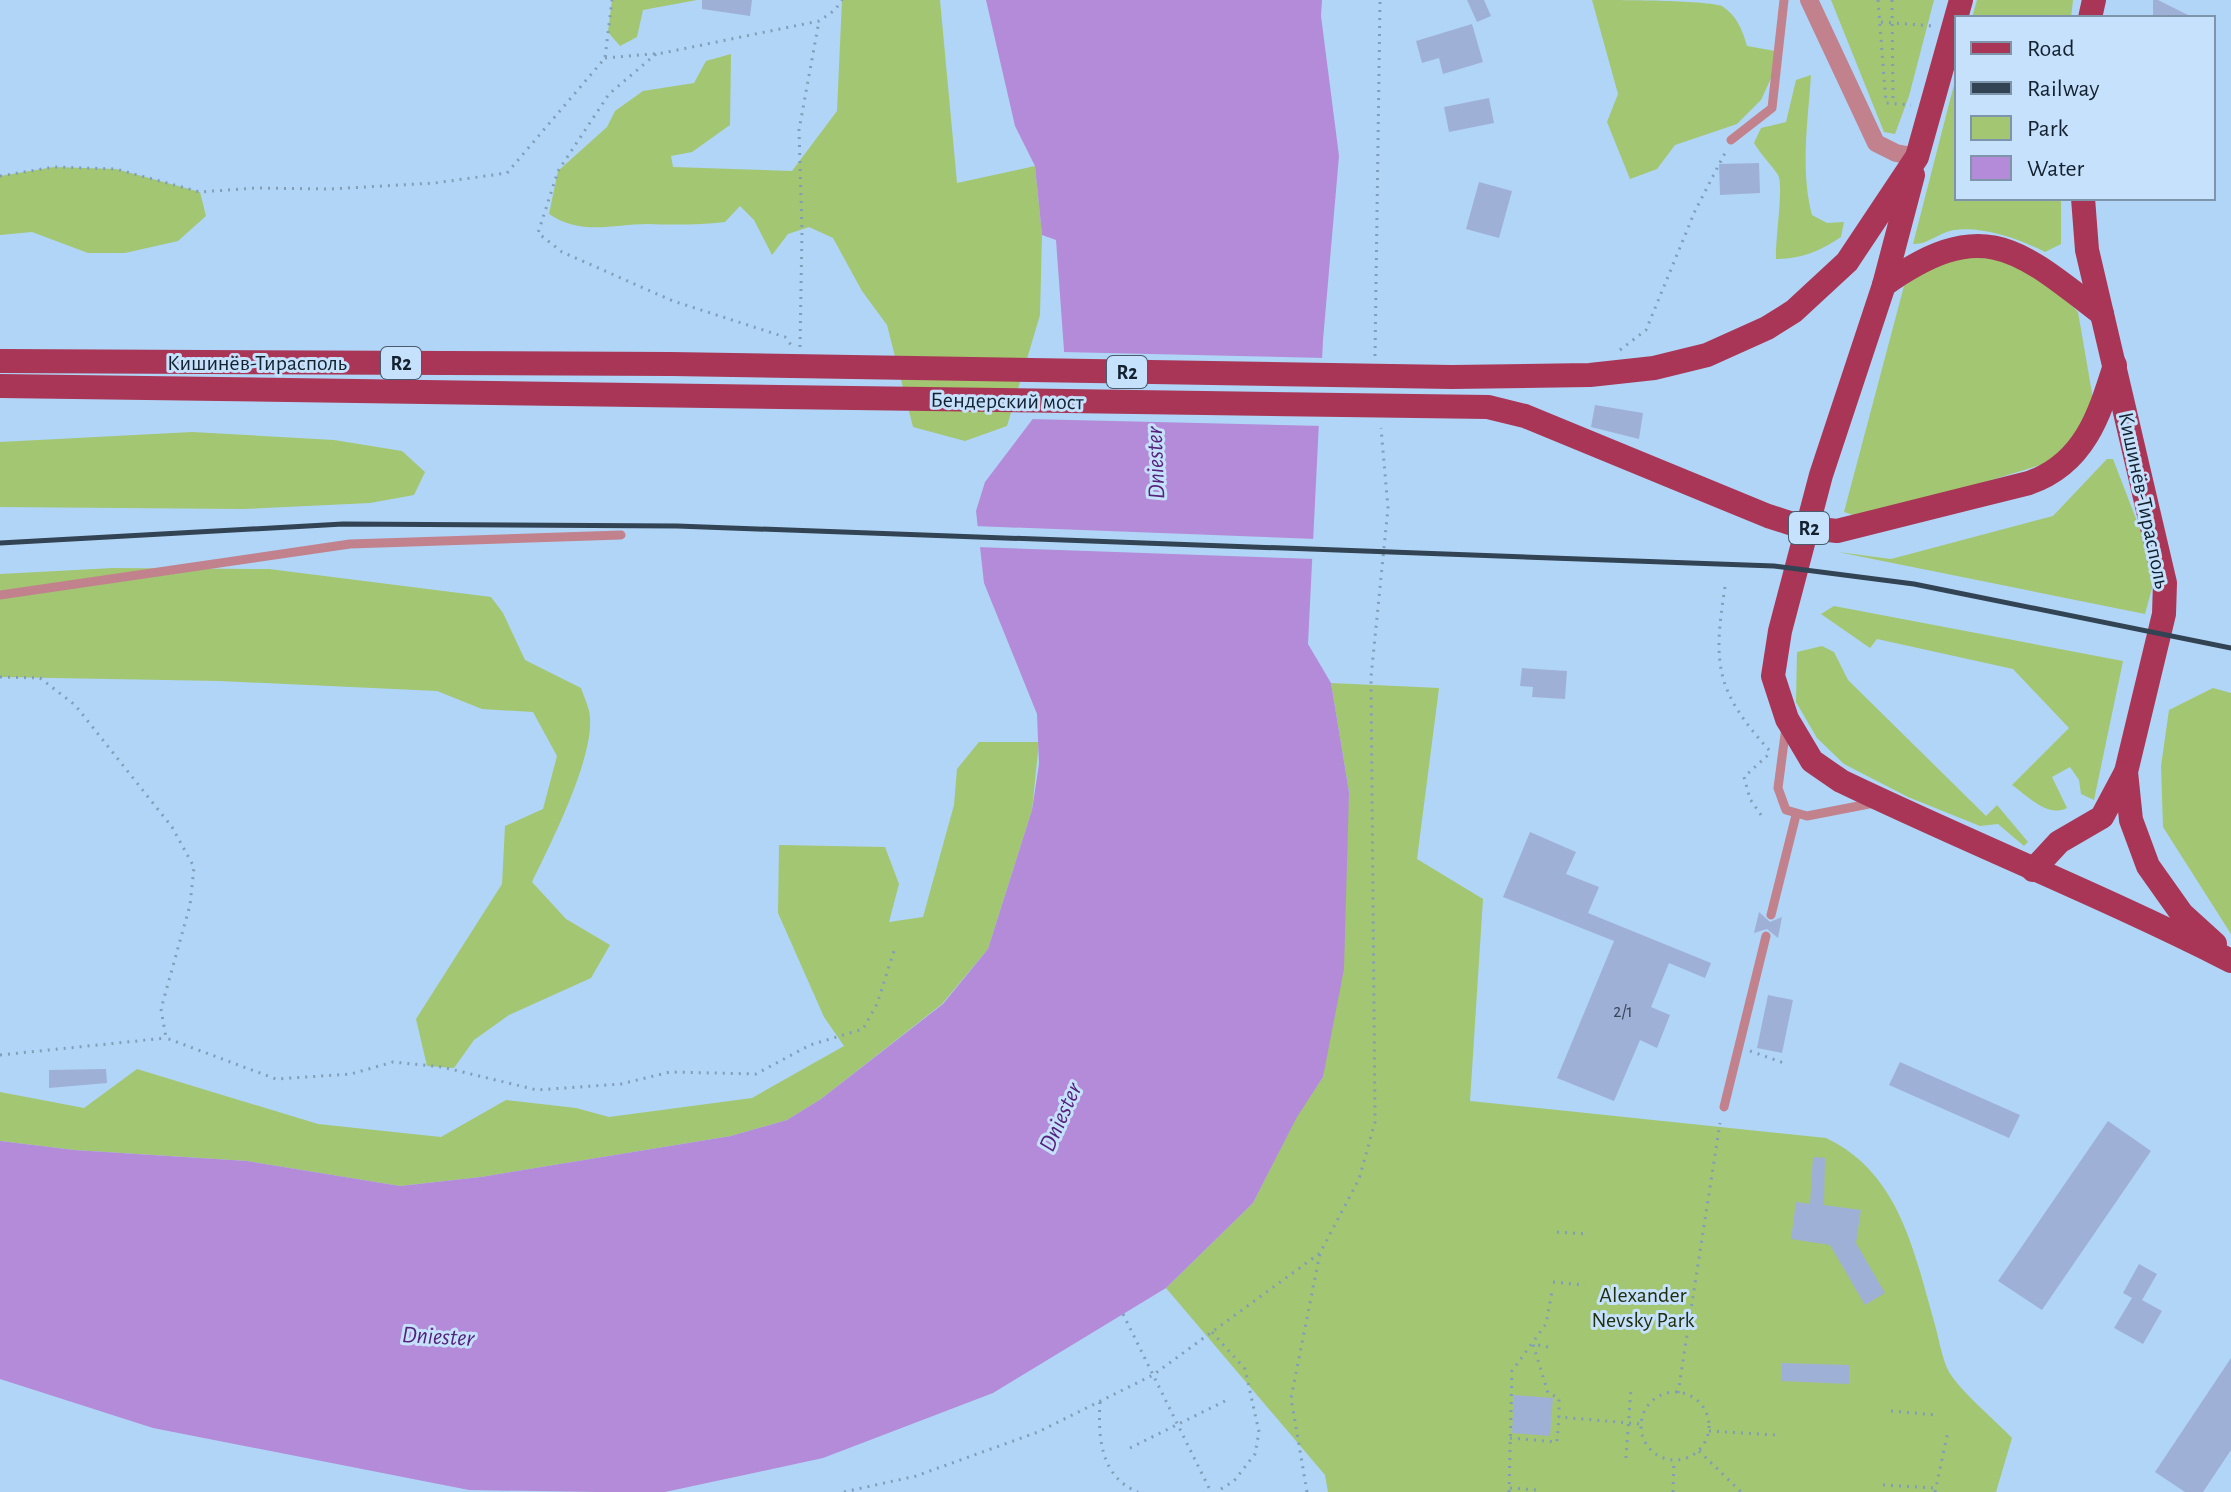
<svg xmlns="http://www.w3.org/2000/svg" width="2231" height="1492" viewBox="0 0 2231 1492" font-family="'Alegreya Sans',sans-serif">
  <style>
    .green { fill: #a3c672 }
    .water { fill: #b38bd8 }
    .pier { fill: #b1d5f6 }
    .building { fill: #9fb0d7 }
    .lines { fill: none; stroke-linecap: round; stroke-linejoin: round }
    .path { stroke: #819eb8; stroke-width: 3; stroke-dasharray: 2 6; stroke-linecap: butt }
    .lane { stroke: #c1828d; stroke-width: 9 }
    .street { stroke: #c1828d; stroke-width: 18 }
    .primary { stroke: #a93656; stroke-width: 24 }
    .rail { stroke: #324354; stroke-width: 5 }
    .labels { text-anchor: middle; stroke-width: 6; stroke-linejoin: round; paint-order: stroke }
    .number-label { font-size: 18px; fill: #374558 }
    .shield { fill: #c5e1fc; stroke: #495b6c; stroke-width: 2 }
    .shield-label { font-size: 20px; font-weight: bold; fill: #14212e }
    .street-label { font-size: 22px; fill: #14212e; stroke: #c5e1fc }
    .park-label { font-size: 22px; fill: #222f0c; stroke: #c5e1fc }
    .water-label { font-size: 24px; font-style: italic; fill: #55217b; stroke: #c5e1fc }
  </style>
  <rect width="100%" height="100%" fill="#b1d5f6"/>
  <g class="green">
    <path d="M612 0H697L643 10 637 37 620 46 608 32Z"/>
    <path d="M842 0H940L957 183 1035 166 1042 235 1040 315 1007 426 965 441 913 427 887 325 862 291 833 238 809 227 788 234 772 255 754 220 740 206 725 222C699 225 674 225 648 224 613 224 581 236 549 214L558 171 607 127 615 111 643 91 694 83 706 61 731 54 730 125 692 152 671 156 673 167 792 171 837 111Z"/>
    <path d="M1592 0C1618 0 1702 0 1722 6 1737 16 1742 29 1747 46L1775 51 1772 76 1761 100 1737 124 1675 145 1657 169 1630 179 1607 122 1618 94Z"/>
    <path d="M1831 0H1934L1909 96 1895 134 1884 132Z"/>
    <path d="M1977 0H2073L2071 18H1972Z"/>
    <path d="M1957 73V198H2061V244L2045 252C2020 239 1983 226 1954 230 1940 232 1927 245 1913 244Z"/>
    <path d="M1811 75C1808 121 1800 170 1812 215L1827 223 1844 222 1841 237C1820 251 1802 259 1776 259 1775 240 1784 185 1778 175 1771 164 1761 155 1754 143L1761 128 1786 122 1796 80Z"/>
    <path d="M54 167 116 169 200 192 206 216 178 241 125 253H88L32 232 0 235V176Z"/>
    <path d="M1994 256 2050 283 2078 312 2093 399 2079 435 2057 460 1916 503 1853 515 1844 512 1904 286 1945 259Z"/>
    <path d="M192 432 334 440 402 451 425 472 414 495 370 503 243 509 0 507V442Z"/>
    <path d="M2107 459H2113L2153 563 2155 577 2145 614 1838 552 1891 559 2053 516Z"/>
    <path d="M113 568 269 569 491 597 503 613 525 660 581 688C584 697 590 709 590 718 593 760 551 843 532 882L566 919 610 945 591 978 509 1015 474 1040 454 1068 427 1066 416 1019 502 884 505 826 543 809 557 756 533 712 482 709 437 691 219 681 0 677V574Z"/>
    <path d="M1834 606 2123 661 2094 800 2081 794 2079 780 2070 767 2052 777 2067 808C2047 818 2028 796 2012 785L2069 728 2013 669 1877 639 1870 648 1821 614Z"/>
    <path d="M1822 646 1834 652 1848 680 1986 816 1997 805 2028 842 2024 846 1998 824 1980 826 1908 797 1844 764 1817 738 1796 702 1797 652Z"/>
    <path d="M1331 683 1439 688 1417 859 1483 899 1470 1101 1826 1138C1900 1173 1914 1252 1935 1325 1939 1339 1942 1359 1949 1372 1962 1393 1994 1419 2012 1438L1996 1492H1328L1325 1475 1166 1288 1253 1203 1297 1116 1323 1077 1349 792Z"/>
    <path d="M2213 688 2231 693V934L2163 827 2161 766 2169 710Z"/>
    <path d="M979 742H1039L1032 810 988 949 942 1004 821 1099 787 1120 731 1136 481 1177 400 1186 247 1161 74 1150 0 1141V1092L84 1108 137 1069 318 1124 441 1137 506 1100 576 1108 609 1117 752 1098 844 1046 824 1017 778 913 779 845 885 847 899 884 889 922 923 917 954 805 957 769Z"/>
  </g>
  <path class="water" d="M986 0H1322L1321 16 1339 156 1323 340 1308 644 1331 683 1349 792 1344 969 1323 1077 1297 1117 1253 1203 1166 1288 993 1393 823 1458 665 1492H598L469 1490 153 1428 0 1379V1141L74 1150 247 1161 400 1186 481 1177 731 1136 787 1120 821 1099 943 1004 988 949 1032 810 1039 764 1037 714 984 583 976 511 985 482 1032 420 1065 364 1056 240 1042 235 1035 166 1015 126Z"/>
  <g class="pier">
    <path d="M1062 352 1326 358 1323 426 1028 419 1061 363Z"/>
    <path d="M974 526 1317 539 1316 559 976 547Z"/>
  </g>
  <g class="building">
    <path d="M702 0H752L750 16 702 9Z"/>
    <path d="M1467 0H1484L1491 16 1477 22Z"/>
    <path d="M2153 0H2158L2194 18H2153Z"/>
    <path d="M1472 24 1483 62 1443 74 1439 58 1422 63 1416 41Z"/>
    <path d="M1489 98 1494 123 1449 132 1444 107Z"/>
    <path d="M1759 163 1760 193 1720 195 1719 164Z"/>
    <path d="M1479 182 1512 191 1499 238 1466 229Z"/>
    <path d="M1595 405 1643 413 1639 439 1591 427Z"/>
    <path d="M1522 668 1567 671 1565 699 1532 697 1533 687 1520 686Z"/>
    <path d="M1530 832 1576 852 1566 874 1599 887 1588 913 1711 963 1705 978 1669 963 1651 1007 1670 1015 1657 1048 1640 1040 1614 1101 1557 1078 1614 941 1503 897Z"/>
    <path d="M1759 912 1770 922 1782 917 1778 938 1767 929 1754 933Z"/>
    <path d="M1768 995 1793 1000 1782 1053 1757 1048Z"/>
    <path d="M1900 1062 2020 1115 2009 1138 1889 1085Z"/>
    <path d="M106 1069 107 1083 49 1088V1070Z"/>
    <path d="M2108 1121 2151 1151 2042 1310 1998 1281Z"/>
    <path d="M1813 1157 1825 1158 1824 1205 1861 1210 1856 1243 1885 1293 1865 1305 1830 1245 1791 1239 1796 1202 1810 1204Z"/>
    <path d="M2139 1264 2157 1274 2142 1300 2162 1311 2143 1344 2114 1328 2132 1298 2123 1293Z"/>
    <path d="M2231 1358V1450L2203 1492H2185L2155 1472Z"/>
    <path d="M1782 1363 1849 1365V1384L1781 1381Z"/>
    <path d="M1514 1395 1553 1398 1550 1436 1512 1433Z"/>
  </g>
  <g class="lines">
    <g class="path">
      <path d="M1878 0 1886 103 1911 105"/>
      <path d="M1892 0 1893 103"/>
      <path d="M1881 22 1933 26"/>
      <path d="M656 54 609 94 558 171 538 233 562 252 673 301 785 337 791 345"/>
      <path d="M605 58 663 53 819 21 835 10 842 0"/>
      <path d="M0 176 54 167 116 169 200 192 255 188 330 189 435 183 507 173 605 58 612 0"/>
      <path d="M800 347 802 231 799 130 819 21"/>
      <path d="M1620 350 1646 330 1695 211 1726 151"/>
      <path d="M1375 356 1380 0"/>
      <path d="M1725 587C1713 664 1715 690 1769 750"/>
      <path d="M0 677 40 678 75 705 172 827 194 867 190 905 161 1009 166 1038 276 1079 351 1074 393 1062 442 1067 537 1090 621 1084 670 1072 756 1074 810 1045 863 1029 877 1004 895 948"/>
      <path d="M1761 815 1750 799 1744 777 1768 755"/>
      <path d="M1750 1051 1784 1063"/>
      <path d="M0 1055 166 1038"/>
      <path d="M1557 1232 1588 1234"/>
      <path d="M1553 1282 1585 1285"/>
      <path d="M1123 1314 1211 1492"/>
      <path d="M1212 1332 1245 1369 1259 1432 1255 1454 1234 1481 1216 1492"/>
      <path d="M1548 1347 1533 1344 1548 1393 1559 1398V1417L1641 1424"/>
      <circle cx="1675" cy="1426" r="34"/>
      <path d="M1678 1393 1720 1123"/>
      <path d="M1100 1402C1098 1436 1100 1477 1138 1492"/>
      <path d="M1891 1411 1937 1415"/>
      <path d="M1709 1431 1777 1435"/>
      <path d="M1510 1438 1557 1442 1559 1417"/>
      <path d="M1130 1448 1227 1400"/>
      <path d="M1699 1451 1741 1492"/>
      <path d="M1626 1458 1631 1388"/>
      <path d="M1883 1485 1935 1488"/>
      <path d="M1510 1488 1537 1490"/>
      <path d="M844 1492 916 1476 1038 1432 1153 1375 1320 1253 1359 1179 1375 1122 1371 677 1388 508 1381 428"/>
      <path d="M1307 1492 1291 1398 1320 1253"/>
      <path d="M1509 1492 1512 1371 1546 1324 1552 1291"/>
      <path d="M1673 1492 1674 1460"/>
      <path d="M1935 1492 1948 1431"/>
    </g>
    <g class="lane">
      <path d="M1731 140 1772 108 1784 0"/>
      <path d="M0 595 350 544 621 535"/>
      <path d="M1786 727 1778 788 1786 810 1807 816 1874 803"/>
      <path d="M1771 915 1796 815"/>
      <path d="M1724 1107 1766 936"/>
    </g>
    <path class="street" d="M1809 0 1876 143 1896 153 1917 157"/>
    <g class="primary">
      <path d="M2090 18 2094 0"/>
      <path d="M1913 175 1884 285 1821 475 1780 631 1773 676 1787 719 1812 761 1841 781C1970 843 2103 896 2231 961"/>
      <path d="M2083 198 2087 250 2165 583 2164 614 2126 772 2131 820 2148 866 2182 914 2215 944"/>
      <path d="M1884 285C1983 215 2017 248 2102 314"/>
      <path d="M0 361 671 364 1452 377 1590 375 1654 368 1707 355 1767 328 1794 311 1847 262 1917 157 1961 0"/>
      <path d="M0 386 1488 407 1525 416 1768 516 1802 527 1837 531 2029 483C2084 464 2099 416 2115 365"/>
      <path d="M2033 870 2059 842 2102 817 2126 772"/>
    </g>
    <path class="rail" d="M0 543 343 524 677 526 1774 566 1914 584 2231 648"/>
  </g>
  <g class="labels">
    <g class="number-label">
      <text x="1623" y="1017">2/1</text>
    </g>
    <g class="shield">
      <rect x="381" y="347" width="40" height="32" rx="6"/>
      <rect x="1107" y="356" width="40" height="32" rx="6"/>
      <rect x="1789" y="512" width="40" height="32" rx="6"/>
    </g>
    <g class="shield-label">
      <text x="401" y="370">R2</text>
      <text x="1127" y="379">R2</text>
      <text x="1809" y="535">R2</text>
    </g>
    <g class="street-label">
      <text x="257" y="370">Кишинёв-Тирасполь</text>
      <text transform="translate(1007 400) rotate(1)" y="8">Бендерский мост</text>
      <text transform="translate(2145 500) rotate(78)" y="8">Кишинёв-Тирасполь</text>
    </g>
    <g class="park-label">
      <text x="1643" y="1302">Alexander<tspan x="1643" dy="25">Nevsky Park</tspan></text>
    </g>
    <g class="water-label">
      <text transform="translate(1155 463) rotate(-92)" y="8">Dniester</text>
      <text transform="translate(1060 1117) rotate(-66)" y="8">Dniester</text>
      <text transform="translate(438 1336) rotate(3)" y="8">Dniester</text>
    </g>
  </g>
  <rect x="1955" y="16" width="260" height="184" fill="#c5e1fc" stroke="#7e94aa" stroke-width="2"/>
  <rect x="1971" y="42" width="40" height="12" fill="#a93656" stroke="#7e94aa" stroke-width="2"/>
  <text x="2027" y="56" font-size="24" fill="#14212e">Road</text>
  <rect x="1971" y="82" width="40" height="12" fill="#324354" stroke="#7e94aa" stroke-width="2"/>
  <text x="2027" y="96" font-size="24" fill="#14212e">Railway</text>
  <rect x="1971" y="116" width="40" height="24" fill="#a3c672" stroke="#7e94aa" stroke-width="2"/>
  <text x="2027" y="136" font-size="24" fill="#14212e">Park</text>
  <rect x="1971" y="156" width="40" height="24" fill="#b38bd8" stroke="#7e94aa" stroke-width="2"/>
  <text x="2027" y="176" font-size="24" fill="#14212e">Water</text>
</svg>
